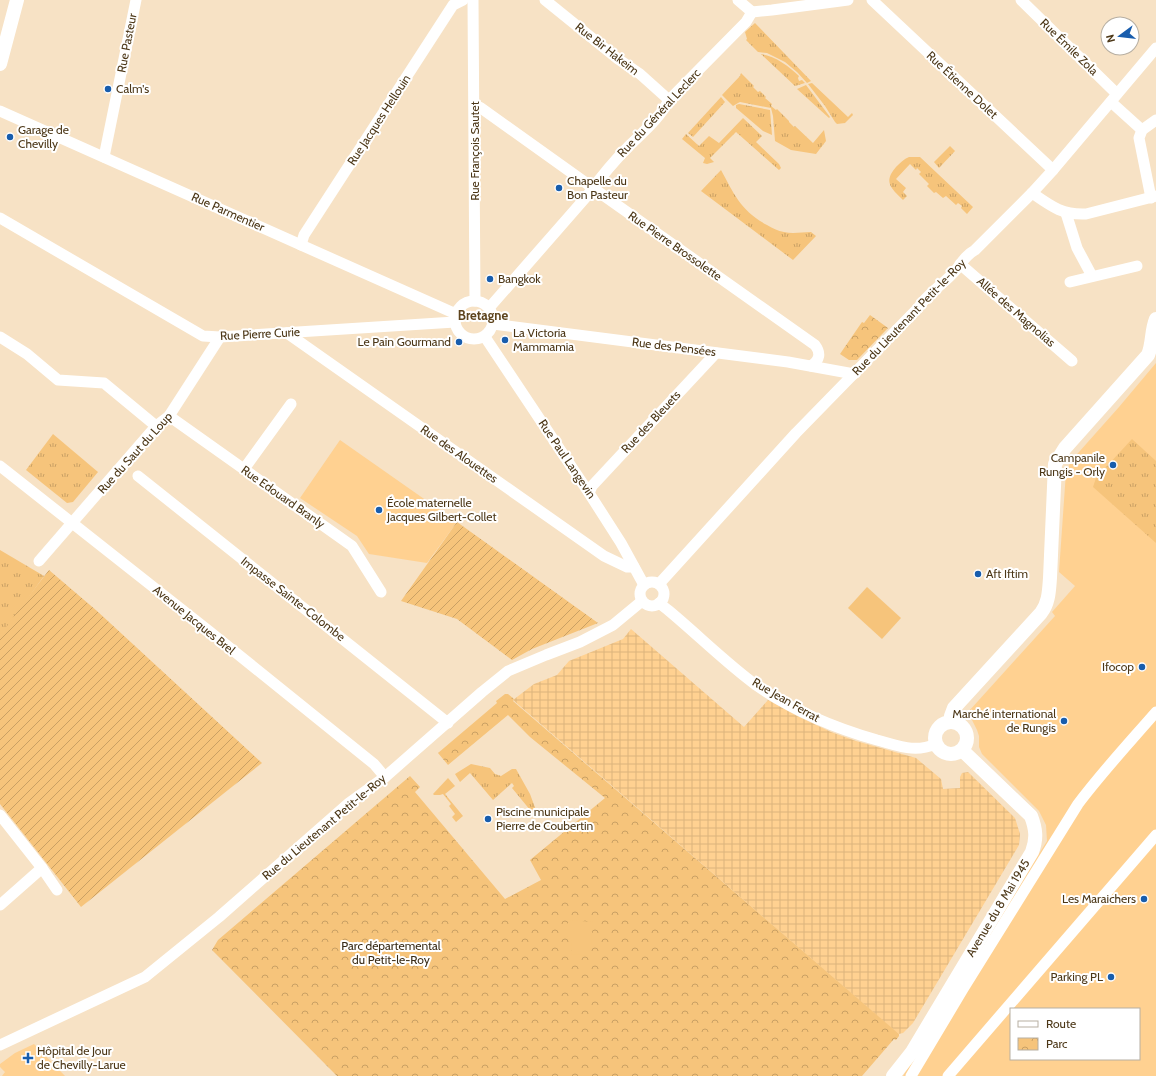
<svg xmlns="http://www.w3.org/2000/svg" width="1156" height="1076" viewBox="0 0 1156 1076" font-family="Cabin,sans-serif">
  <style>
    .built { fill: #ffd191; fill-rule: evenodd }
    .industrial { fill: url(#industrial-grid) }
    .grass { fill: url(#grass-tufts) }
    .park { fill: url(#park-crowns) }
    .garden { fill: url(#garden-furrows) }
    .pitch { fill: #f6c47b }
    .lines { fill: none; stroke-linecap: round; stroke-linejoin: round }
    .minor { stroke: #fff; stroke-width: 11 }
    .major { stroke: #fff; stroke-width: 14 }
    .poi-dot { fill: #185dad; stroke: #fff; stroke-width: 1.5 }
    .labels { text-anchor: middle; stroke-width: 4; stroke-linejoin: round; paint-order: stroke }
    .street-label { font-size: 12px; fill: #4c3717; stroke: #fff }
    .poi-label { font-size: 12px; fill: #4c3717; stroke: #fff; text-anchor: start }
    .park-label { font-size: 12px; fill: #392b16; stroke: #fff }
    .neighbourhood-label { font-size: 13px; font-weight: bold; fill: #5e441d; stroke: #fff }
  </style>
  <defs>
    <pattern id="industrial-grid" width="8" height="8" patternUnits="userSpaceOnUse"><rect width="8" height="8" fill="#ffd191"/><path d="M0 4h8M4 0v8" fill="none" stroke="#dcb47c"/></pattern>
    <pattern id="grass-tufts" width="24" height="20" patternUnits="userSpaceOnUse"><rect width="24" height="20" fill="#f6c47b"/><path d="M3 7l-1-3M5 7V3M7 7l1-3M15 17l-1-3M17 17v-4M19 17l1-3" fill="none" stroke="#c9a064"/></pattern>
    <pattern id="park-crowns" width="20" height="18" patternUnits="userSpaceOnUse"><rect width="20" height="18" fill="#f6c47b"/><path d="M2 6a3 3 0 1 1 6 0M12 15a3 3 0 1 1 6 0" fill="none" stroke="#c9a064"/></pattern>
    <pattern id="garden-furrows" width="10" height="10" patternUnits="userSpaceOnUse"><rect width="10" height="10" fill="#f6c47b"/><path d="M-1 1l2-2M0 10L10 0M9 11l2-2" fill="none" stroke="#c9a064"/></pattern>
  </defs>
  <rect width="100%" height="100%" fill="#f7e2c5"/>
  <g class="built">
    <path d="M1156 363V1076H903L977 952 1047 841 1046 825 1039 811 982 754 979 747V736L977 730 971 718 969 711 1055 616 1052 612 1075 586 1059 572 1066 472 1071 461 1119 407ZM1011 1009H1139V1059H1011Z"/>
    <path d="M340 440 457 522 427 563 369 554 357 536 300 498Z"/>
    <path d="M34 1044 65 1076H2L5 1072 0 1067V1064L15 1053Z"/>
  </g>
  <path class="industrial" d="M631 629 744 727 768 700 797 716 831 732 856 741 916 758 941 779 943 789 960 788V777L962 773 968 772 1015 818 1020 834 1019 845 913 1023 903 1033 899 1034 895 1031 513 700 534 684 557 675 569 661 623 639Z"/>
  <g class="grass">
    <path d="M755 23 811 81 807 83 797 72 785 62 767 53 758 52 746 40 747 39 745 32Z"/>
    <path d="M761 54C775 56 789 66 799 76L798 78 799 81 802 80 805 83 795 86Z"/>
    <path d="M741 73 754 86 753 87 758 92 760 91 766 97 765 98 772 104 771 106 776 110 777 109 789 121V122L794 127 795 126 813 143 824 130 826 141 816 154 791 150 775 141 773 116 771 108 740 102 738 103 733 106 722 95 740 76Z"/>
    <path d="M812 83 848 117 852 113 853 115 845 123 837 124 835 122 825 106 808 84Z"/>
    <path d="M806 85 830 117 829 118 797 89Z"/>
    <path d="M721 97 725 102 693 137 688 133Z"/>
    <path d="M739 104 770 110 772 135 763 131 736 108V105Z"/>
    <path d="M743 118 762 136 756 142 779 164 781 168 779 170 736 132 710 158 714 162 707 164 703 163 705 158 682 139 686 134 699 146 709 136 719 143Z"/>
    <path d="M950 146 955 151 939 168 934 162Z"/>
    <path d="M909 157H920L973 207 967 214 961 208 962 206 958 203 956 205 946 196 943 198 936 192 934 193 927 186 929 184 919 174 921 172 917 168 916 170 910 164 896 179 906 188 903 192 907 196 903 200C891 188 883 182 896 167 900 163 904 159 909 157Z"/>
    <path d="M721 170C734 194 741 211 767 225 772 228 778 231 784 232 793 234 802 232 811 232L816 236 793 260 701 191Z"/>
    <path d="M53 434 98 472 73 502 67 503 26 470Z"/>
    <path d="M1132 439 1156 461V543L1093 487 1096 478Z"/>
    <path d="M0 550 44 576 0 637Z"/>
    <path d="M471 764 490 768 495 774 501 776 512 769H516L530 794 537 813 535 816 512 788 514 786 512 783 493 800 470 773 460 782 455 774Z"/>
    <path d="M448 778 455 786 445 794 463 816 456 822 452 817 455 814 449 806 451 804 443 794 440 795H434L433 794Z"/>
  </g>
  <g class="park">
    <path d="M870 315 888 328 857 360H849L840 354 862 322 864 323Z"/>
    <path d="M505 694H508L514 699 513 701 899 1034V1036L896 1040 894 1039 862 1076H337L212 950 218 940 410 776 420 787 415 792 505 899 541 880 530 860 605 798 530 737 508 715 448 765 438 753 497 703 496 701Z"/>
  </g>
  <g class="garden">
    <path d="M457 522 598 623 532 649 512 660 457 619 401 601Z"/>
    <path d="M49 570 97 611 262 763 81 907 0 804V636L19 609Z"/>
  </g>
  <g class="pitch">
    <path d="M867 587 901 618 882 639 848 608Z"/>
    <path d="M570 920 593 922 590 956 571 954 572 940C564 937 564 926 570 920Z"/>
  </g>
  <g class="lines">
    <g class="minor">
      <path d="M473 0 475 301"/>
      <path d="M545 0 618 59 640 74 669 100"/>
      <path d="M738 0 752 12"/>
      <path d="M872 0 1053 170"/>
      <path d="M1021 0 1117 94"/>
      <path d="M752 12 772 10 848 0"/>
      <path d="M1111 102 1142 130"/>
      <path d="M475 105 481 108 593 188 815 345C821 353 820 360 811 366"/>
      <path d="M0 111 456 314"/>
      <path d="M104 157 136 0"/>
      <path d="M1032 193C1052 207 1062 215 1086 214L1156 196"/>
      <path d="M1151 198 1139 138 1142 130 1156 120"/>
      <path d="M1066 213 1077 248 1092 276"/>
      <path d="M0 218 203 336 220 337 455 322"/>
      <path d="M301 245 304 235 453 5 463 0"/>
      <path d="M960 264 1072 361"/>
      <path d="M1070 282 1137 266"/>
      <circle cx="474" cy="320" r="19"/>
      <path d="M489 308 587 196C600 178 613 162 629 146 643 132 660 118 669 100L746 22 752 12"/>
      <path d="M493 324 788 362 854 374"/>
      <path d="M287 333 604 556 627 567H634"/>
      <path d="M0 337 27 354 58 380 104 383 156 426"/>
      <path d="M485 337 589 493 621 543 644 585"/>
      <path d="M169 416 352 546 381 592"/>
      <path d="M0 466 209 631 374 764 385 777"/>
      <path d="M244 469 291 404"/>
      <path d="M138 476 448 723"/>
      <path d="M589 493 592 486 716 353"/>
      <path d="M39 561 156 426 169 416 220 337"/>
      <circle cx="652" cy="594" r="12"/>
      <path d="M659 584 796 433 918 308C928 293 944 284 956 270 962 262 966 255 975 250L1032 193 1053 170 1156 48"/>
      <path d="M659 603 668 610C697 634 726 663 756 685 792 710 835 728 877 740 900 746 914 753 936 744"/>
      <path d="M0 815 42 868 57 890"/>
      <path d="M0 905 42 868"/>
      <path d="M0 1045 145 977 219 917 349 803 385 777 482 692 508 671 546 655 580 642 613 625 642 601"/>
      <path d="M911 1076 963 989 1078 804C1102 772 1129 743 1156 712"/>
      <path d="M948 1076 1156 835"/>
    </g>
    <g class="major">
      <path d="M0 64 17 0"/>
      <path d="M952 722 951 716 954 708 1041 613C1049 603 1049 590 1050 578L1055 464 1065 448 1148 355C1153 343 1151 331 1156 319"/>
      <circle cx="951" cy="738" r="16"/>
      <path d="M893 1076 912 1052 1032 852C1037 839 1036 829 1031 816L962 750"/>
    </g>
  </g>
  <g class="poi-dot">
    <circle cx="108" cy="89" r="4"/>
    <circle cx="10" cy="137" r="4"/>
    <circle cx="559" cy="188" r="4"/>
    <circle cx="490" cy="279" r="4"/>
    <circle cx="505" cy="340" r="4"/>
    <circle cx="459" cy="342" r="4"/>
    <circle cx="1113" cy="465" r="4"/>
    <circle cx="379" cy="510" r="4"/>
    <circle cx="978" cy="574" r="4"/>
    <circle cx="1142" cy="667" r="4"/>
    <circle cx="1064" cy="721" r="4"/>
    <circle cx="488" cy="819" r="4"/>
    <circle cx="1144" cy="899" r="4"/>
    <circle cx="1111" cy="977" r="4"/>
    <path d="M26 1052h4v4h4v4h-4v4h-4v-4h-4v-4h4z"/>
  </g>
  <g class="labels">
    <g class="street-label">
      <text transform="translate(127 43) rotate(-79)" y="4">Rue Pasteur</text>
      <text transform="translate(1069 47) rotate(44)" y="4">Rue Émile Zola</text>
      <text transform="translate(607 49) rotate(38)" y="4">Rue Bir Hakeim</text>
      <text transform="translate(962 85) rotate(43)" y="4">Rue Étienne Dolet</text>
      <text transform="translate(659 113) rotate(-47)" y="4">Rue du Général Leclerc</text>
      <text transform="translate(379 120) rotate(-57)" y="4">Rue Jacques Hellouin</text>
      <text transform="translate(475 151) rotate(-90)" y="4">Rue François Sautet</text>
      <text transform="translate(228 212) rotate(24)" y="4">Rue Parmentier</text>
      <text transform="translate(675 246) rotate(35)" y="4">Rue Pierre Brossolette</text>
      <text transform="translate(1016 312) rotate(41)" y="4">Allée des Magnolias</text>
      <text transform="translate(909 317) rotate(-46)" y="4">Rue du Lieutenant Petit-le-Roy</text>
      <text transform="translate(260 334) rotate(-3)" y="4">Rue Pierre Curie</text>
      <text transform="translate(674 347) rotate(7)" y="4">Rue des Pensées</text>
      <text transform="translate(651 422) rotate(-47)" y="4">Rue des Bleuets</text>
      <text transform="translate(135 453) rotate(-48)" y="4">Rue du Saut du Loup</text>
      <text transform="translate(459 454) rotate(35)" y="4">Rue des Alouettes</text>
      <text transform="translate(567 459) rotate(56)" y="4">Rue Paul Langevin</text>
      <text transform="translate(283 497) rotate(35)" y="4">Rue Edouard Branly</text>
      <text transform="translate(293 599) rotate(38)" y="4">Impasse Sainte-Colombe</text>
      <text transform="translate(194 620) rotate(39)" y="4">Avenue Jacques Brel</text>
      <text transform="translate(786 700) rotate(30)" y="4">Rue Jean Ferrat</text>
      <text transform="translate(324 827) rotate(-40)" y="4">Rue du Lieutenant Petit-le-Roy</text>
      <text transform="translate(998 908) rotate(-59)" y="4">Avenue du 8 Mai 1945</text>
    </g>
    <g class="poi-label">
      <text x="116" y="93">Calm's</text>
      <text x="18" y="134">Garage de<tspan x="18" dy="14">Chevilly</tspan></text>
      <text x="567" y="185">Chapelle du<tspan x="567" dy="14">Bon Pasteur</tspan></text>
      <text x="498" y="283">Bangkok</text>
      <text x="513" y="337">La Victoria<tspan x="513" dy="14">Mammamia</tspan></text>
      <text x="451" y="346" text-anchor="end">Le Pain Gourmand</text>
      <text x="1105" y="462" text-anchor="end">Campanile<tspan x="1105" dy="14">Rungis - Orly</tspan></text>
      <text x="387" y="507">École maternelle<tspan x="387" dy="14">Jacques Gilbert-Collet</tspan></text>
      <text x="986" y="578">Aft Iftim</text>
      <text x="1134" y="671" text-anchor="end">Ifocop</text>
      <text x="1056" y="718" text-anchor="end">Marché international<tspan x="1056" dy="14">de Rungis</tspan></text>
      <text x="496" y="816">Piscine municipale<tspan x="496" dy="14">Pierre de Coubertin</tspan></text>
      <text x="1136" y="903" text-anchor="end">Les Maraichers</text>
      <text x="1103" y="981" text-anchor="end">Parking PL</text>
      <text x="37" y="1055">Hôpital de Jour<tspan x="37" dy="14">de Chevilly-Larue</tspan></text>
    </g>
    <g class="park-label">
      <text x="391" y="950">Parc départemental<tspan x="391" dy="14">du Petit-le-Roy</tspan></text>
    </g>
    <g class="neighbourhood-label">
      <text x="483" y="320">Bretagne</text>
    </g>
  </g>
  <rect x="1010" y="1008" width="130" height="52" fill="#ffffff" stroke="#b7afa2"/>
  <rect x="1018" y="1021" width="20" height="6" fill="#ffffff" stroke="#b7afa2"/>
  <text x="1046" y="1028" font-size="12" fill="#4c3717">Route</text>
  <rect x="1018" y="1038" width="20" height="12" fill="url(#park-crowns)" stroke="#b7afa2"/>
  <text x="1046" y="1048" font-size="12" fill="#4c3717">Parc</text>
  <g transform="translate(1120 36) rotate(255)"><circle r="19" fill="#ffffff" stroke="#b7afa2"/>
  <path d="M0-3L7 15L0 10L-7 15Z" fill="#185dad"/>
  <text y="-6" font-size="11" font-weight="bold" text-anchor="middle" fill="#4c3717">N</text>
  </g>
</svg>
